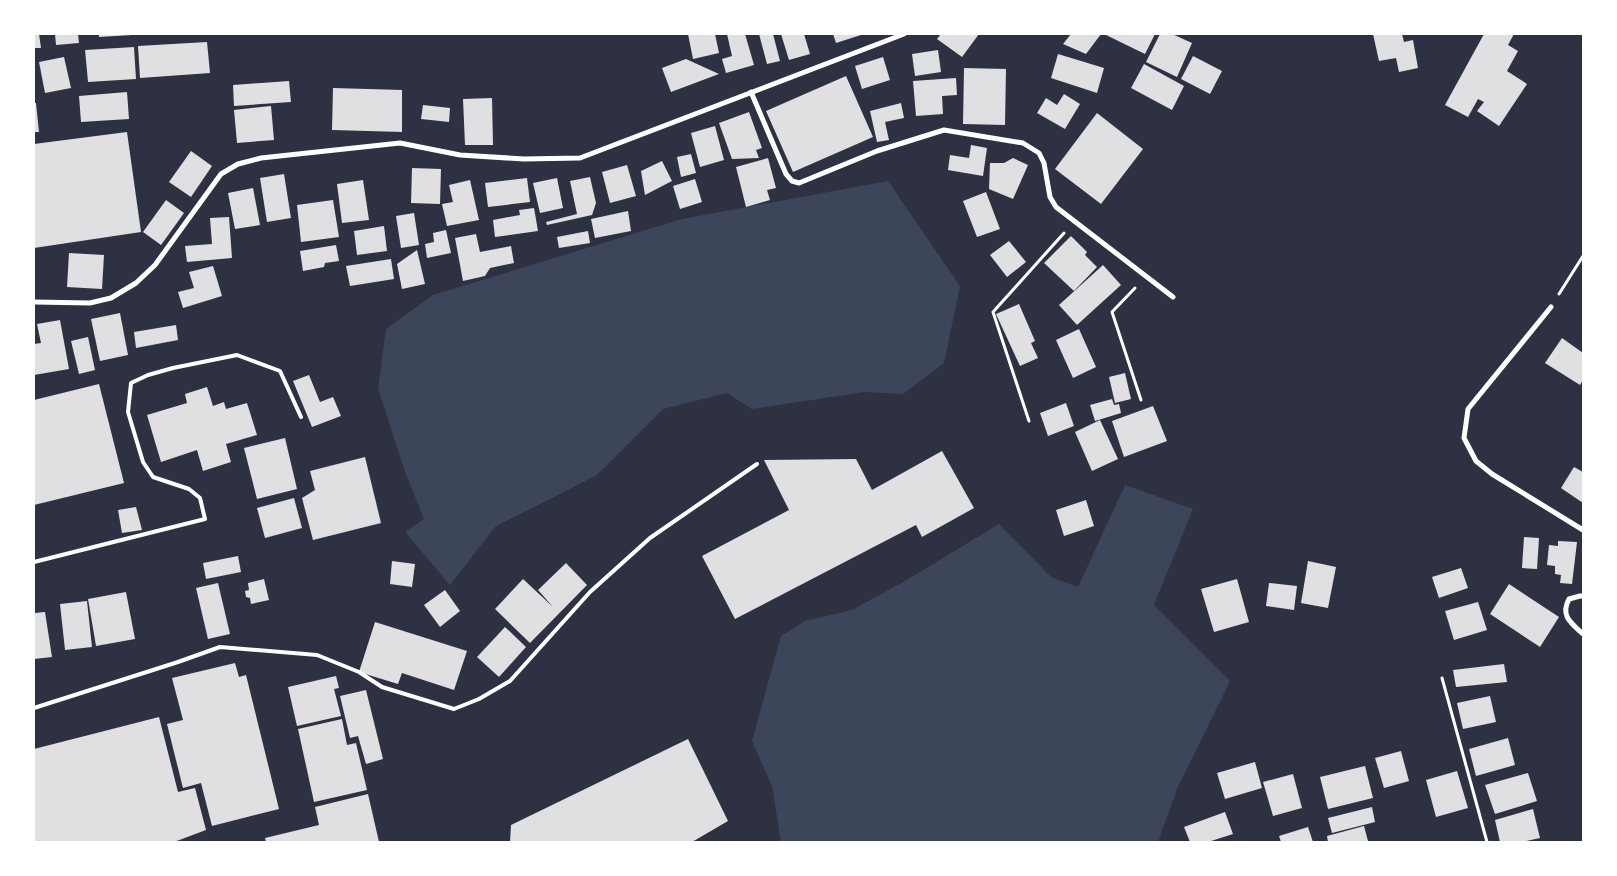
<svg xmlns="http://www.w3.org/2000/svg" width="1617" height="876" viewBox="0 0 1617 876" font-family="'Alegreya Sans',sans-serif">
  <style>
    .green { fill: #3c4559 }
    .building { fill: #e0e0e3 }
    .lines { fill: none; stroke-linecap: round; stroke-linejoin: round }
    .path { stroke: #fff; stroke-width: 3 }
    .service { stroke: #fff; stroke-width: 4 }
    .minor { stroke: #fff; stroke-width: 5 }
  </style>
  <rect width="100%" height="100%" fill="#2d3142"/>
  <g class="green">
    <path d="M888 181 960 286 944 363 903 394 865 392 752 409 727 393 663 409 597 475 495 527 450 585 405 532 424 519 407 477 378 389 386 329 433 295 682 219Z"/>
    <path d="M1125 485 1193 509 1154 605 1230 681 1177 789 1158 842H781L772 786 752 741 781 636 805 621 852 610 905 581 999 524 1051 577 1078 587Z"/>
  </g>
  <g class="building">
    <path d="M34 34H39L41 48H34Z"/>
    <path d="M55 34H78L79 43 56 45Z"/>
    <path d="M99 34H132V35L99 37Z"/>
    <path d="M688 34H715L719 53 693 59Z"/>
    <path d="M727 34H745L754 65 726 73 722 59 732 56Z"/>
    <path d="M759 34H773L780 61 767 64Z"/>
    <path d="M781 34H804L810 54 789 60Z"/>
    <path d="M833 34H864L836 43Z"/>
    <path d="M941 34H979L962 57 937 39Z"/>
    <path d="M1071 34H1101L1086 54 1063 44Z"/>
    <path d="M1107 34H1155L1145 54 1106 35Z"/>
    <path d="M1160 34H1172L1192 43 1177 77 1146 62Z"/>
    <path d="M1373 34H1402L1404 42 1413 40 1418 68 1399 72 1396 58 1379 61Z"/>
    <path d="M1484 34H1514L1508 45 1518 51 1507 71 1527 84 1499 126 1477 111 1484 102 1478 99 1468 117 1445 105Z"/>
    <path d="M207 42 210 73 140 78 138 46Z"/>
    <path d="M134 47 136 79 88 82 85 50Z"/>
    <path d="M938 50 941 72 915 76 912 54Z"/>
    <path d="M1058 54 1104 68 1097 93 1051 78Z"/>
    <path d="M1193 56 1222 71 1210 94 1181 79Z"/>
    <path d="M64 57 71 88 45 93 39 62Z"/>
    <path d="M883 57 890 80 862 89 855 66Z"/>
    <path d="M686 59 719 74 671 92 662 68Z"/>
    <path d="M1144 64 1184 86 1172 110 1131 88Z"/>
    <path d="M964 68 1006 69 1005 125 963 124Z"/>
    <path d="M846 76 873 137 793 172 766 111Z"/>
    <path d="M956 78 957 95 942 96 943 114 916 116 913 81Z"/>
    <path d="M289 81 291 102 234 106 233 85Z"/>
    <path d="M333 88 402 90V132L332 130Z"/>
    <path d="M127 92 129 119 81 122 79 96Z"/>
    <path d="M1064 94 1080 104 1065 129 1037 113 1046 98 1057 105Z"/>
    <path d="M492 98 493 145H465L463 99Z"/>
    <path d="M34 103H36L39 132H34Z"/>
    <path d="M901 103 904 118 885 122 889 140 877 142 870 111Z"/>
    <path d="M423 105 450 108 449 122 421 119Z"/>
    <path d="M271 106 274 140 237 143 234 110Z"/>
    <path d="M749 112 762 148 756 150 759 158 732 159 719 123Z"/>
    <path d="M1097 113 1143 149 1101 204 1055 169Z"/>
    <path d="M715 126 724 160 700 167 691 133Z"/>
    <path d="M127 132 141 232 34 248V144Z"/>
    <path d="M971 145 987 148 983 176 948 170 950 155 969 158Z"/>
    <path d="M191 151 212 166 191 197 169 182Z"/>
    <path d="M691 154 696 173 681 177 677 157Z"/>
    <path d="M768 158 776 188 767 190 770 200 746 207 736 167Z"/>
    <path d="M1013 158 1028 165 1013 199 989 189 990 163H1004Z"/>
    <path d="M662 161 672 181 645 195 641 171Z"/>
    <path d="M627 165 636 196 610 203 602 172Z"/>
    <path d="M412 168 441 169 440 204 411 203Z"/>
    <path d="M284 174 291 218 267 222 260 178Z"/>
    <path d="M590 177 596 203 592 215 547 225 546 222 577 214 570 181Z"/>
    <path d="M527 178 530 202 488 207 485 183Z"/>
    <path d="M557 178 563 208 540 213 533 183Z"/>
    <path d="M695 179 702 202 680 209 673 186Z"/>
    <path d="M363 180 369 220 342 223 337 184Z"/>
    <path d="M470 180 479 220 447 226 442 204 453 202 449 185Z"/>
    <path d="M253 188 260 225 235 229 228 193Z"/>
    <path d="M986 192 1000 229 977 237 963 201Z"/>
    <path d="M166 200 184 213 161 245 143 232Z"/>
    <path d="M333 200 339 237 301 242 297 205Z"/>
    <path d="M534 208 538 231 495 237 493 220 520 215 519 210Z"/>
    <path d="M628 211 631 231 595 238 591 219Z"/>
    <path d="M414 213 419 245 401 248 396 216Z"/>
    <path d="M229 217 232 258 187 262 185 246 212 244 210 218Z"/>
    <path d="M384 226 387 251 357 255 354 231Z"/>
    <path d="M446 230 451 253 427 258 425 244 434 242 433 233Z"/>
    <path d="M588 231 590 243 559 248 557 237Z"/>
    <path d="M476 234 480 252 511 246 514 263 490 268 485 276 463 281 455 238Z"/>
    <path d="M1071 236 1087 252 1085 255 1097 267 1074 291 1044 263Z"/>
    <path d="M1009 241 1026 262 1007 277 990 255Z"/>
    <path d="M336 245 339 261 325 263 324 267 303 271 300 251Z"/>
    <path d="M417 250 425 284 402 289 397 264Z"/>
    <path d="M69 253 104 255 102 289 67 287Z"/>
    <path d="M391 259 394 279 350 286 346 266Z"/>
    <path d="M1103 265 1121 285 1077 325 1059 305Z"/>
    <path d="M213 266 222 296 183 308 178 292 194 288 189 272Z"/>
    <path d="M1019 304 1035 341 1031 343 1038 358 1020 366 996 314Z"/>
    <path d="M120 313 128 355 100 361 91 319Z"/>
    <path d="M60 320 69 369 34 375V344L41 343 37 324Z"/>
    <path d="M176 325 178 340 136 348 134 332Z"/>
    <path d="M1079 329 1096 367 1073 378 1056 340Z"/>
    <path d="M88 337 95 370 79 374 71 341Z"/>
    <path d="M1562 338 1583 353V380L1580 385 1545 363Z"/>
    <path d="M1125 373 1131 399 1115 403 1109 377Z"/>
    <path d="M309 375 320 402 333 397 341 416 312 427 293 381Z"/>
    <path d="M99 384 124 483 34 505V400Z"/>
    <path d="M207 387 213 406 224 402 226 409 247 403 257 435 226 444 231 462 203 471 197 450 161 462 147 415 187 403 185 394Z"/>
    <path d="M1112 399 1114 405 1119 404 1121 413 1095 421 1090 405Z"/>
    <path d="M1066 403 1074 426 1048 436 1040 413Z"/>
    <path d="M1153 406 1167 441 1124 457 1112 421Z"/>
    <path d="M1100 420 1118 459 1092 471 1075 432Z"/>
    <path d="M285 438 297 489 257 499 244 448Z"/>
    <path d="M942 451 974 508 922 537 916 525 735 619 702 556 789 510 764 460 856 459 872 490Z"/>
    <path d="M365 457 381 523 313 540 302 498 315 490 310 471Z"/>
    <path d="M1574 467 1583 472V503L1561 488Z"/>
    <path d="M294 498 302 528 265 538 257 508Z"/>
    <path d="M1086 500 1094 526 1064 536 1056 510Z"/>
    <path d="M136 507 142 530 122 533 118 510Z"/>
    <path d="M1524 537 1539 538 1537 569 1522 568Z"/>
    <path d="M1558 541 1577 542 1572 584 1560 583 1561 575 1555 574V566L1547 565 1549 545 1558 546Z"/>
    <path d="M238 556 241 572 206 579 203 563Z"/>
    <path d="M392 561 415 564 412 587 390 584Z"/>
    <path d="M1308 561 1336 567 1328 608 1301 603Z"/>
    <path d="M566 563 587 585 530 643 495 609 523 579 553 607 538 590Z"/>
    <path d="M1461 568 1468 588 1439 598 1432 577Z"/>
    <path d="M264 579 269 600 251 604 250 598 246 597 245 591 249 590 248 583Z"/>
    <path d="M1237 579 1249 622 1214 632 1201 589Z"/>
    <path d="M218 583 230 634 208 639 196 588Z"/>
    <path d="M1269 583 1297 586 1294 610 1266 606Z"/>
    <path d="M1509 584 1559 617 1540 647 1490 614Z"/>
    <path d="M445 590 460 611 440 627 424 605Z"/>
    <path d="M126 592 135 639 96 646 88 599Z"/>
    <path d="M87 601 92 647 65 650 60 604Z"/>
    <path d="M1478 602 1487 630 1454 640 1445 611Z"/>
    <path d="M45 612 52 657 34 659V613Z"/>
    <path d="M375 622 467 651 454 690 402 673 398 684 359 672Z"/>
    <path d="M505 627 526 647 499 677 477 657Z"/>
    <path d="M235 663 239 677 246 675 279 809 212 826 201 783 183 788 167 724 183 720 172 678Z"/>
    <path d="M1504 664 1507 682 1456 687 1453 670Z"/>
    <path d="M336 676 339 688 334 689 341 716 297 726 288 687Z"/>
    <path d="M366 690 383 759 366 764 358 736 350 738 340 696Z"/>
    <path d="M1490 696 1496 722 1463 729 1457 703Z"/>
    <path d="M159 717 178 792 195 788 206 830 174 842H34V749Z"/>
    <path d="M342 719 347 745 356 743 367 790 314 802 298 729Z"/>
    <path d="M1508 738 1515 765 1476 776 1469 749Z"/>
    <path d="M688 739 728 821 692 842H510L511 825Z"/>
    <path d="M1401 751 1409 781 1384 788 1375 758Z"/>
    <path d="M1255 762 1262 788 1225 799 1217 773Z"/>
    <path d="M1365 766 1373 798 1328 809 1320 777Z"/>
    <path d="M1457 771 1468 808 1436 817 1426 780Z"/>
    <path d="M1528 773 1537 801 1495 814 1485 785Z"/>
    <path d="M1293 774 1302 808 1273 816 1263 782Z"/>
    <path d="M368 794 379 842H266L265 838 319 825 315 807Z"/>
    <path d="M1372 807 1375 822 1332 833 1328 818Z"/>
    <path d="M1533 809 1540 838 1522 842H1500L1495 820Z"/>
    <path d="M1225 812 1233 834 1208 842H1190L1184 827Z"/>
    <path d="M1364 826 1368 841 1328 842 1327 836Z"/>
    <path d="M1308 827 1313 842H1281L1279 836Z"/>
  </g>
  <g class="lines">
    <g class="path">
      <path d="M1135 288 1112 312 1141 400"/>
      <path d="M1559 294 1583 256"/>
      <path d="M1029 421 993 312 1064 233"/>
      <path d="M1442 678 1487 842"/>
    </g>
    <g class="service">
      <path d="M34 562 205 519 200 498 189 489 153 477 143 462 128 412 131 383 148 375 173 368 237 355 280 371 301 417"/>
      <path d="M34 708 178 662 220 647 317 655 359 672 382 687 454 709 479 699 510 681 590 592 650 538 757 464"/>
    </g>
    <g class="minor">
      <path d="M751 92 786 174 792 181 799 183 877 151 944 130 1023 143 1039 153 1044 163 1050 197 1056 207 1173 297"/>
      <path d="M34 302 90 303 111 298 136 283 155 265 221 174 238 164 261 158 400 143 460 155 524 159 580 158 904 34"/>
      <path d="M1551 307 1468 409 1464 438 1476 461 1492 474 1583 530"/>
      <path d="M1583 596H1580L1569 599C1560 616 1571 623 1583 634"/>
    </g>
  </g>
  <rect width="1617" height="876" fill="none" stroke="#ffffff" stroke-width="70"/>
</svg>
